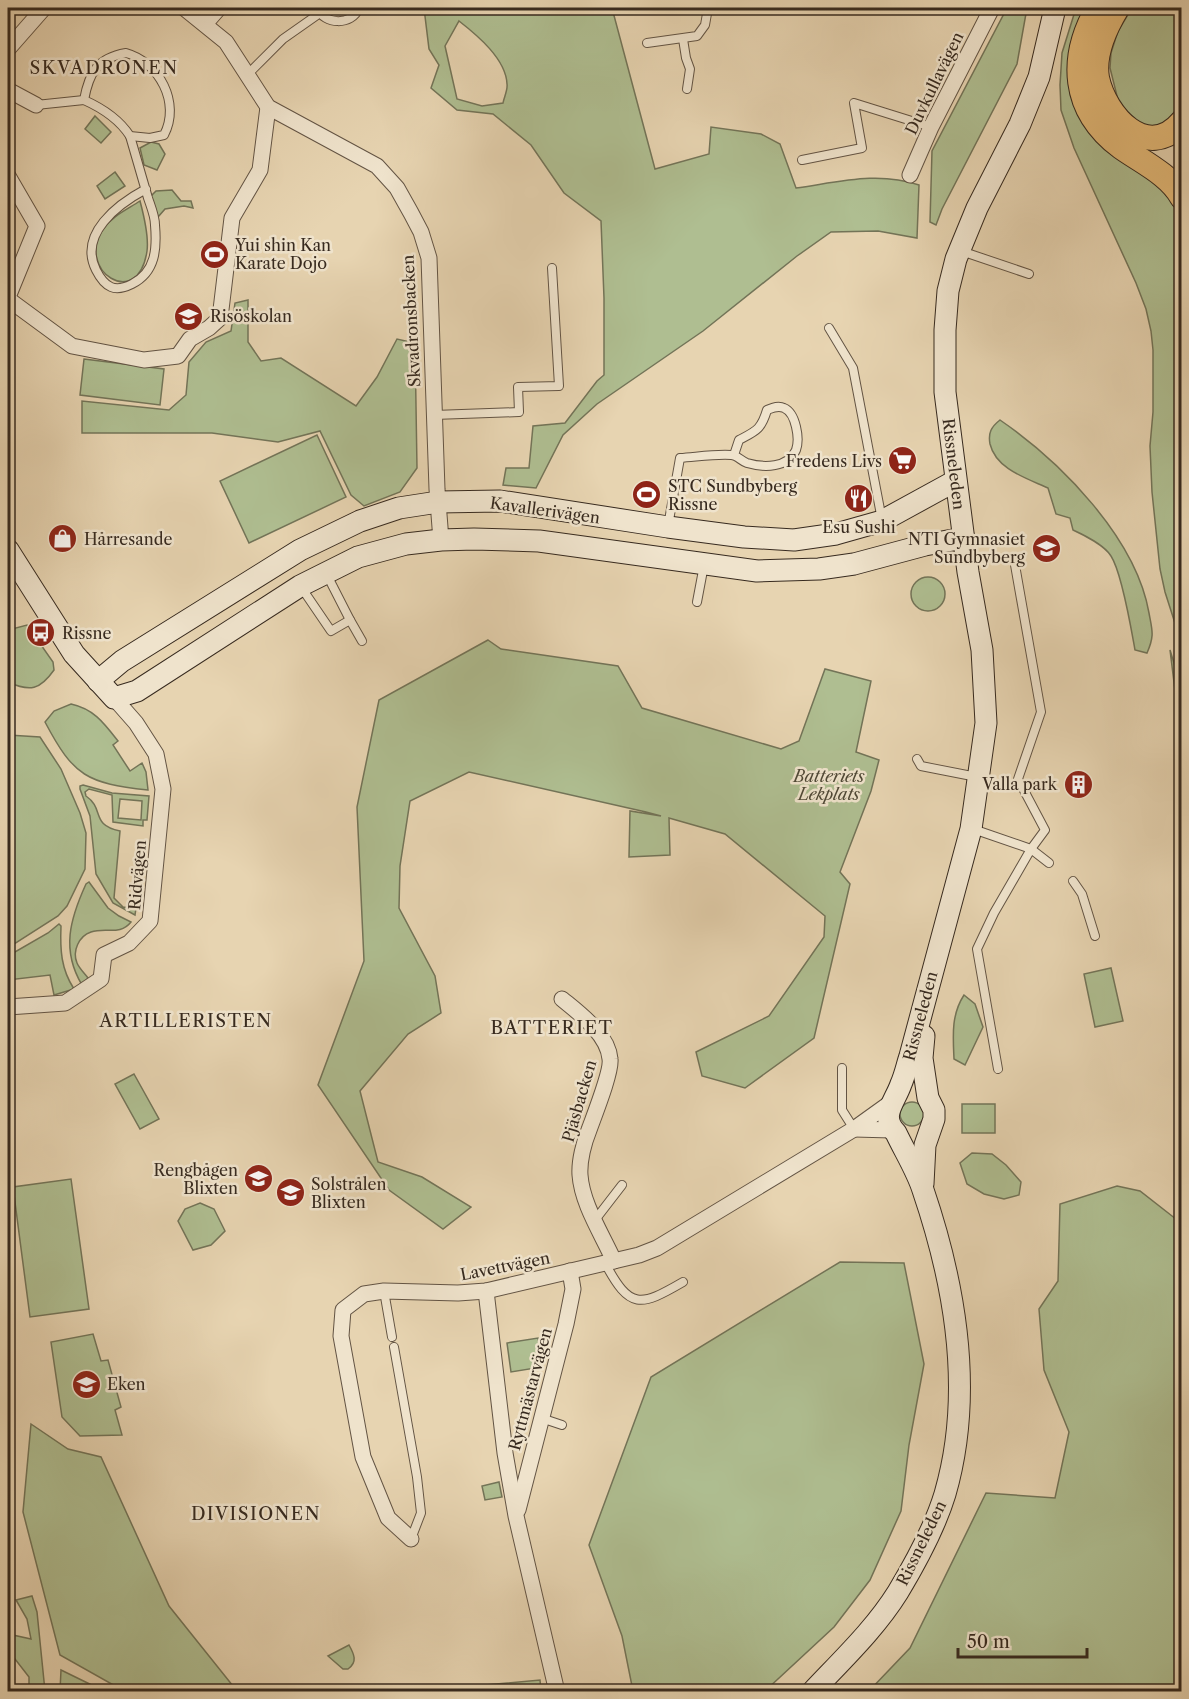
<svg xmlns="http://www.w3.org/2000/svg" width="1189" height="1699" viewBox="0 0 1189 1699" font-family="'Libre Caslon Text',serif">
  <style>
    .green { fill: #afbe91; stroke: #737458; stroke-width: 1.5; fill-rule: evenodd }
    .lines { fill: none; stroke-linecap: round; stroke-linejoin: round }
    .lane-casing { stroke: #635444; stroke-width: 10 }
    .street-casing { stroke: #635444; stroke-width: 17 }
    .secondary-casing { stroke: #372a1f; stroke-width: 23 }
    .primary-casing { stroke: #372a1f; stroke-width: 26 }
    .lane { stroke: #efe3cc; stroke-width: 8 }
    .street { stroke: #efe3cc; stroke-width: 15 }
    .secondary { stroke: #efe3cc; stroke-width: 21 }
    .primary { stroke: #e4ba78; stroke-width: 24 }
    .labels { text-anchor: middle; stroke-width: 5; stroke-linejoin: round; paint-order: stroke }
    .street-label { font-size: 16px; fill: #372a1f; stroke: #efe3cc }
    .poi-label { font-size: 16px; fill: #372a1f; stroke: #efe3cc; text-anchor: start }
    .park-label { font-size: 16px; font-style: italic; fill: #4f4836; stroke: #efe3cc }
    .neighbourhood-label { font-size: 18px; letter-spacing: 1.5px; fill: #372a1f; stroke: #efe3cc }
  </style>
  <rect width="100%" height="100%" fill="#e7d4b1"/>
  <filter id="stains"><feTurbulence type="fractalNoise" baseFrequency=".00333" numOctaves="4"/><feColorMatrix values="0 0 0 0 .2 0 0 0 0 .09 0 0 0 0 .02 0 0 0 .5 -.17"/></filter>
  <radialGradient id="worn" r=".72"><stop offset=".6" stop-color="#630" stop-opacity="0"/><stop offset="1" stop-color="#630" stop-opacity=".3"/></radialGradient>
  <g class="green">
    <path d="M424 8H612L655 169 709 154 711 127 761 134 780 144 796 188C839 182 878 171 919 185L917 238 878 231 831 232 797 256 703 331 597 404 563 435 536 488 503 485 506 468H529L533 426 565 423 597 381 604 375V298L601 221 564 193 531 145 493 114 457 110 431 88 439 65 429 49ZM459 21C477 35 506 59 507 84 508 90 504 97 503 103L482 106 457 99 445 46Z"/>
    <path d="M1007 8H1027L1017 64 942 209 936 225 930 222 932 151Z"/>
    <path d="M1076 8H1087L1127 158 1174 201 1180 219 1181 642 1165 592 1160 569 1152 492 1150 446 1153 412V350L1151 331 1146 309 1136 283 1074 148 1061 110 1060 85 1062 53Z"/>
    <path d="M1132 8H1181V103L1166 123 1153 127 1140 123 1128 113 1118 100 1110 68 1111 53 1118 31Z"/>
    <path d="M95 116 111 132 101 143 85 129Z"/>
    <path d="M151 142 159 144 165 154 157 170 144 165 140 148Z"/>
    <path d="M115 172 125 186 105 199 97 186Z"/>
    <path d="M172 190 181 201H191L193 208 184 206 165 209 158 217 151 196 156 191Z"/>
    <path d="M140 201C144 216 149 236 147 251 138 312 75 270 103 229 112 216 128 209 140 201Z"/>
    <path d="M248 300V342L261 361 281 358 356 406 377 377 397 339 415 343 417 468 400 492 364 506 351 495 320 431 278 442 212 433H82V401L169 410 186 395 189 362 206 342 231 331 235 303Z"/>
    <path d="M84 359 164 369 160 405 80 395Z"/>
    <path d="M1000 420C1061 462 1136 538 1149 613 1152 630 1155 635 1147 653L1135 650C1131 628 1122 573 1111 556 1105 546 1084 535 1073 530L1070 518 1056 514 1048 488C1026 478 996 469 990 444 988 433 991 427 1000 420Z"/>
    <path d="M317 435 346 497 249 543 220 481Z"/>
    <circle cx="928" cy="594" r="17"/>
    <path d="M27 625 53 662 54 670C40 690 30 692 8 682V630Z"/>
    <path d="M488 640 501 649 618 666 642 708 781 749 799 741 825 669 871 681 856 752 879 760 871 791 840 872 850 884 814 1038 745 1088 702 1076 696 1052 769 1016 824 937 825 916 725 834 669 818 670 855 629 857 630 811 661 816 646 812 469 772 410 801 400 866 399 908 435 976 441 1013 408 1034 360 1091 378 1162 422 1177 471 1207 443 1229 389 1190 318 1085 364 961 357 807 379 700Z"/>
    <path d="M1170 650 1181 686V739Z"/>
    <path d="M71 704C94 709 104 723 118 741L113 745 130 771 142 763 146 772 148 790C87 783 74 777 45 722L54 711Z"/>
    <path d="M8 735 40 737 61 769 80 813 86 833 85 869 67 906 58 916 8 948Z"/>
    <path d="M83 785 112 793 149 796 147 820H143V826L113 822 112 795 89 789 85 792 86 796C105 809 90 825 120 831L114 898 123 907 136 908 135 915 113 903 96 874 90 816 80 789V786ZM120 799 142 801 141 820 118 818Z"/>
    <path d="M89 882 108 908 119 916 131 922C120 936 106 927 91 932 79 936 72 951 77 963 79 968 85 974 88 978L82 985C61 950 70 919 86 884Z"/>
    <path d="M59 924 61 926C60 950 61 969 74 989L54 995 50 975 8 980V956L48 933Z"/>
    <path d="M1111 968 1123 1021 1095 1027 1084 974Z"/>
    <path d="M964 995 975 1004 983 1027 965 1065 954 1059C953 1036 951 1015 964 995Z"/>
    <path d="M134 1074 159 1119 140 1129 115 1084Z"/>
    <circle cx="912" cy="1114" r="12"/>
    <rect x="962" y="1104" width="33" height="29"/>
    <path d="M972 1153 992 1154 1006 1165 1021 1182 1019 1195 1004 1199 984 1194 967 1184 960 1163Z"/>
    <path d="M71 1179 89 1309 30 1317 13 1187Z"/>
    <path d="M1117 1186 1140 1191 1181 1223V1691H869L910 1648 986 1493 1055 1498 1069 1432 1044 1370 1039 1309 1058 1281 1060 1204Z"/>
    <path d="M200 1203 214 1209 225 1231 211 1245 193 1250 178 1221 185 1209Z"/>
    <path d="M840 1262 904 1263 924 1364 909 1445 901 1511 870 1580 834 1627 765 1691H633L622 1636 589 1545 651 1377Z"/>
    <path d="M93 1334 101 1361 108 1360 121 1407 115 1410 122 1435 80 1436 62 1417 51 1342Z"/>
    <path d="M538 1338 542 1367 511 1372 507 1343Z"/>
    <path d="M31 1424 68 1449 101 1457 169 1606 237 1691H124L60 1655 23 1512Z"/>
    <path d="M499 1482 502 1497 485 1500 482 1486Z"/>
    <path d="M32 1596 37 1612 45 1691H29V1677L8 1650V1618L13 1635 31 1639 27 1619 16 1600Z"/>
    <path d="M349 1645C354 1654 358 1662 348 1669H343L328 1656Z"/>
    <path d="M61 1670 104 1691H60Z"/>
    <path d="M540 1680 541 1691H454L463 1687Z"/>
  </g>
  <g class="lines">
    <defs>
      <g id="lane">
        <path d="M317 8C324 25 352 26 359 8"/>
        <path d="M683 39 686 58 690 69 687 89"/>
        <path d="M647 43 697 36 705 25 708 8"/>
        <path d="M126 53C159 62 181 103 164 135L150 138 130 136C119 119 102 108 84 100 89 73 97 58 126 53Z"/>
        <path d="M248 74 283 39 320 13"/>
        <path d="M36 105 84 100"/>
        <path d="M130 136C136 157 142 178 148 198 151 207 155 216 155 225 157 248 156 272 132 284 126 287 118 290 111 287 104 284 99 276 96 270 78 234 118 204 146 189"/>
        <path d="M802 160 862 148 854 103 931 127"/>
        <path d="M961 251 1029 274"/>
        <path d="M829 328 853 368 882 520"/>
        <path d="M434 415 519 412 518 387 559 386 552 268"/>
        <path d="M668 526 680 458C696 457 714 454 731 455 737 455 741 461 747 463 764 468 788 468 796 450 800 439 796 413 784 408 778 405 772 408 767 410 761 430 756 431 739 440L734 455"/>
        <path d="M301 587 331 631 350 620 327 575"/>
        <path d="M697 602 704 565"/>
        <path d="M350 620 362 641"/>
        <path d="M917 759 921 766 977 777"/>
        <path d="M973 829 1031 849 1049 863"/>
        <path d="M1073 881 1082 894 1095 936"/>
        <path d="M842 1068V1110L854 1129"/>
        <path d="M998 1069 977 949 994 913 1031 849 1045 830 1018 779 1041 712 1015 565"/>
        <path d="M595 1220 622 1185"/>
        <path d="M605 1263C630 1310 640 1307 683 1282"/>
        <path d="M384 1291 392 1337"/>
        <path d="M394 1347 417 1477 421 1513 411 1539"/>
        <path d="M541 1418 562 1425"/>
      </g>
      <g id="street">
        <path d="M184 8 226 42 268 107 377 166 397 188 411 213 421 232 429 258 437 489 441 540"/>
        <path d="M205 24 219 8"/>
        <path d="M8 49 44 8"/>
        <path d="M8 90 36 105"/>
        <path d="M910 175 931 127 992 8"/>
        <path d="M8 176 37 226 8 297"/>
        <path d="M8 299 72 346 144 360 178 356 190 339 209 328 220 318 232 218 260 170 268 107"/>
        <path d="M562 999C579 1013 608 1034 610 1059 612 1071 594 1116 589 1130 584 1142 579 1161 580 1175 582 1204 602 1234 614 1261"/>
        <path d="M8 1007 65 1003 101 979 104 955 129 943 150 921 163 789 156 754 136 723 114 698"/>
        <path d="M854 1129 892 1130"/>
        <path d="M486 1291 505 1453 516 1516 557 1692"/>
        <path d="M518 1510 566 1324 573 1289 570 1271"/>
        <path d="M411 1539 388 1518 363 1457 341 1336 343 1310 364 1294 384 1291 458 1293 486 1291 639 1255 657 1248 854 1129 893 1101"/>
      </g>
      <g id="secondary">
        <path d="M8 550 74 654 114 698 137 691 300 586 358 557 406 544 441 540 474 539 539 541 757 571 819 569 854 564 925 545 964 538"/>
        <path d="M98 681 122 661 300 550 360 521 399 508 438 502 500 501 668 527 744 537 794 540 836 534 882 521 955 481"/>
        <path d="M923 1184 925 1145 934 1119V1110L928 1098 922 1058 924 1036"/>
        <path d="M812 1692C842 1660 875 1629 898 1592 916 1562 935 1527 945 1494 974 1394 956 1287 923 1190 917 1171 905 1152 896 1133 879 1116 895 1102 901 1084 905 1075 907 1065 910 1056L971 829 986 723 982 650 968 572 945 392V330L948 291 956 259 977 208 1020 124 1039 77 1055 8"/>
      </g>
      <g id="primary">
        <path d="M1098 8C1069 58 1072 110 1121 147 1142 162 1169 174 1182 197"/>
        <path d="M1117 8C1105 28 1093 54 1097 78 1105 116 1147 163 1182 122"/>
      </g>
    </defs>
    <use href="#lane" class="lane-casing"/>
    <use href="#street" class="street-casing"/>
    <use href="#secondary" class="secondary-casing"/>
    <use href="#primary" class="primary-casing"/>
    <use href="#lane" class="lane"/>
    <use href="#street" class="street"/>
    <use href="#secondary" class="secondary"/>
    <use href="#primary" class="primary"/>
  </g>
  <defs>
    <symbol id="stadium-disc" viewBox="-11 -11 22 22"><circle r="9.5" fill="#8f2418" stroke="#efe3cc"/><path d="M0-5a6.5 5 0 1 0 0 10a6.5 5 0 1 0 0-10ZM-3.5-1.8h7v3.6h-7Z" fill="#fff"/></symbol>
    <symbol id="school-disc" viewBox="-11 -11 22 22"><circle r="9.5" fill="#8f2418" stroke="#efe3cc"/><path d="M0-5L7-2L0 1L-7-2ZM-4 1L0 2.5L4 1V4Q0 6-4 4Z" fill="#fff"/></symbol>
    <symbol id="supermarket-disc" viewBox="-11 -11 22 22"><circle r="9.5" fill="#8f2418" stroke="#efe3cc"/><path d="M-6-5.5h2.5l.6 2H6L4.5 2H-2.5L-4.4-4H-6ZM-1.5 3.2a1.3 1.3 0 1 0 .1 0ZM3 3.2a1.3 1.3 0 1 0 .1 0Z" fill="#fff"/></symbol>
    <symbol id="restaurant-disc" viewBox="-11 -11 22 22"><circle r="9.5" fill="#8f2418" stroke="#efe3cc"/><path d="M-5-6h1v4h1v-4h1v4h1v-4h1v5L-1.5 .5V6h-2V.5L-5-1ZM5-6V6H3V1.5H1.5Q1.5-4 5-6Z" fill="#fff"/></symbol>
    <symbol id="shop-disc" viewBox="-11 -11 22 22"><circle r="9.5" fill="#8f2418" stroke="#efe3cc"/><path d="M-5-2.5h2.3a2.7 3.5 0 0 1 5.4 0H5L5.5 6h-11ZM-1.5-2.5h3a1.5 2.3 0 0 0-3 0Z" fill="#fff"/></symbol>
    <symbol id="bus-disc" viewBox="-11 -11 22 22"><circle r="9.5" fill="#8f2418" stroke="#efe3cc"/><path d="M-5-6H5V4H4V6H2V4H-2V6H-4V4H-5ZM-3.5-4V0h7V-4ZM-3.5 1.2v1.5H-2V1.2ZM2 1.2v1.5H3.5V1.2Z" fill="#fff"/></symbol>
    <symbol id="building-disc" viewBox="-11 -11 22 22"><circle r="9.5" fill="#8f2418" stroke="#efe3cc"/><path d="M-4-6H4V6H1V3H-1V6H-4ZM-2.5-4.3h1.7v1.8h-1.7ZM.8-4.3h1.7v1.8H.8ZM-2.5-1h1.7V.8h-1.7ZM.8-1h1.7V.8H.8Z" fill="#fff"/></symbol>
  </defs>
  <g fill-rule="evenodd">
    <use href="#stadium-disc" x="198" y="238" width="33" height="33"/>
    <use href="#school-disc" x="172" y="300" width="33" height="33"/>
    <use href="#supermarket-disc" x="886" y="444" width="33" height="33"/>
    <use href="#stadium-disc" x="630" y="478" width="33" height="33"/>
    <use href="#restaurant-disc" x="842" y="482" width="33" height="33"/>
    <use href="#shop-disc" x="46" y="522" width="33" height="33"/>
    <use href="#school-disc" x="1030" y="532" width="33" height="33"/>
    <use href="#bus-disc" x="24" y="616" width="33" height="33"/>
    <use href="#building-disc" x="1062" y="768" width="33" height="33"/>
    <use href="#school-disc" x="242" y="1162" width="33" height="33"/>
    <use href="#school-disc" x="274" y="1176" width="33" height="33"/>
    <use href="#school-disc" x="70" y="1368" width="33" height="33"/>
  </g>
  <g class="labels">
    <g class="street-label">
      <text transform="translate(934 83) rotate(-64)" y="6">Duvkullavägen</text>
      <text transform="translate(411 321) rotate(-93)" y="6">Skvadronsbacken</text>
      <text transform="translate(954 464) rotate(83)" y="6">Rissneleden</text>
      <text transform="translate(545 510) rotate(8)" y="6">Kavallerivägen</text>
      <text transform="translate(137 875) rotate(-85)" y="6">Ridvägen</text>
      <text transform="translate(920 1016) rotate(-75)" y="6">Rissneleden</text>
      <text transform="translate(579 1101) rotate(-74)" y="6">Pjäsbacken</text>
      <text transform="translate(505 1266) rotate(-11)" y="6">Lavettvägen</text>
      <text transform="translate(530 1389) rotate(-75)" y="6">Ryttmästarvägen</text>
      <text transform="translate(921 1543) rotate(-64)" y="6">Rissneleden</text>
    </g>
    <g class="poi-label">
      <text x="235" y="251">Yui shin Kan<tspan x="235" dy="18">Karate Dojo</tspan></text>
      <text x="210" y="322">Risöskolan</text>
      <text x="882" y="467" text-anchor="end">Fredens Livs</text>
      <text x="668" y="492">STC Sundbyberg<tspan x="668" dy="18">Rissne</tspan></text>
      <text x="859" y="533" text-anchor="middle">Esu Sushi</text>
      <text x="84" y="545">Hårresande</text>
      <text x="1025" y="545" text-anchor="end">NTI Gymnasiet<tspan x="1025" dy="18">Sundbyberg</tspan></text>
      <text x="62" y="639">Rissne</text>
      <text x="1057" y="790" text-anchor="end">Valla park</text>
      <text x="238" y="1176" text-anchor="end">Rengbågen<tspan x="238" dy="18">Blixten</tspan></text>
      <text x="311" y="1190">Solstrålen<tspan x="311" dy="18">Blixten</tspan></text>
      <text x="107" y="1390">Eken</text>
    </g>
    <g class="park-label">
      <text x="829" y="782">Batteriets<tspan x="829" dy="18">Lekplats</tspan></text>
    </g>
    <g class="neighbourhood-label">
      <text x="104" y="74">SKVADRONEN</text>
      <text x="186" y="1027">ARTILLERISTEN</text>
      <text x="552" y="1034">BATTERIET</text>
      <text x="256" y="1520">DIVISIONEN</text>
    </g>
  </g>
  <rect width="1189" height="1699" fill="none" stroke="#e7d4b1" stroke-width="30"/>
  <rect x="9" y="9" width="1171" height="1681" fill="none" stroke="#372a1f" stroke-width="3"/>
  <rect x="15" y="15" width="1159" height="1669" fill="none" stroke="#372a1f" stroke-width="1.5"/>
  <path d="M958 1648v9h129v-9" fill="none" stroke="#372a1f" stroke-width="3"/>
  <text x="967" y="1648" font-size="18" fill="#372a1f" stroke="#efe3cc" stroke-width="4.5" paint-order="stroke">50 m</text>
  <rect width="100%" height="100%" filter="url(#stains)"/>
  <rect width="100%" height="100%" fill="url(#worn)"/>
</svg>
